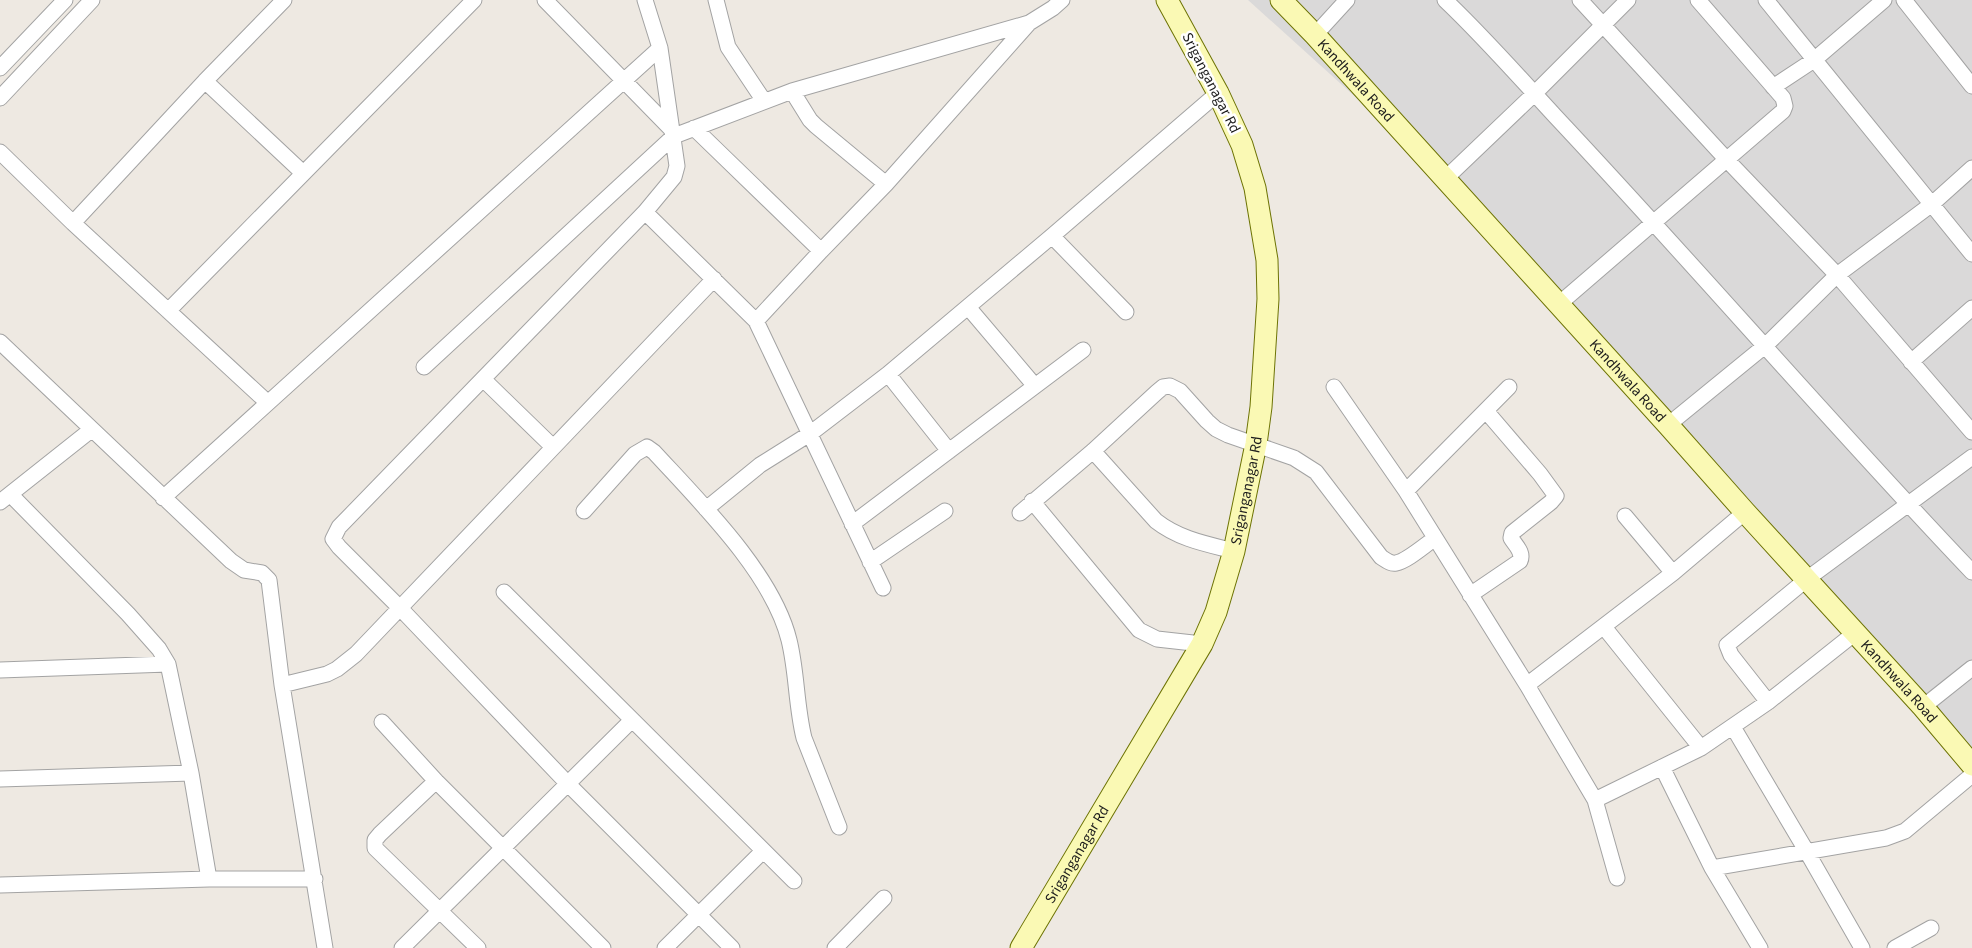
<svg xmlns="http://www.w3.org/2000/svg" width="1972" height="948" font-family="'Source Sans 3',sans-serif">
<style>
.residential{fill:#dad9d9}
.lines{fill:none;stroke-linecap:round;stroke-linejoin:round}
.street-casing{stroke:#a3a3a3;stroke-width:17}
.secondary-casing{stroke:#6d7304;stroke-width:23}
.street{stroke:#fff;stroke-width:15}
.secondary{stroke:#faf9b4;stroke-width:21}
.labels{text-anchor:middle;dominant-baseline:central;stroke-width:5;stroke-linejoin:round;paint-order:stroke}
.street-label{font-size:15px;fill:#1c1c1c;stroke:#fff}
</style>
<rect width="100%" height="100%" fill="#eee9e2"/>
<path class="residential" d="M1248 0H1972V781L1914 714 1372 112Z"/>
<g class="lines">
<g class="street-casing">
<path id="street" d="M545 0 673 131
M645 0 660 48 677 166 674 177 645 212 756 321
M716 0 728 47 764 101
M1445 0C1484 37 1519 77 1555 116 1696 266 1830 423 1972 572
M1580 0 1727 160 1837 275 1972 432
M1766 0 1972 254
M1904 0 1972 86
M1315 35 1347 0
M0 68 65 0
M205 81 303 173
M1773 87 1814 60 1884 0
M792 91 810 120 816 126 886 184
M0 98 92 0
M694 128 821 251
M0 152 73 223 268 403
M1445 179 1534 94 1628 0
M645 212 339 527 333 539 339 547 400 608 568 784 732 948
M73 223 205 81 284 0
M1052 236 1126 312
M1559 304 1783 111 1785 106 1783 98 1698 0
M968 307 1035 386
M168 311 474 0
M0 342 231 561 244 570 262 573 269 580 282 685 325 948
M1911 362 1972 308
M424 367 674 136 792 91 1029 23
M888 374 949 451
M483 379 553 447
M1334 387 1406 491 1527 685 1595 800 1617 878
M1668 425 1766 345 1837 275 1932 204 1972 168
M1093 451 1156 521C1179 539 1206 544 1234 551
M1406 491 1509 387
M10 494 128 614 159 649 168 664 191 773 209 879
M163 498 660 48
M1032 501 1139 630 1157 639 1202 644
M0 502 91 430
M706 509 760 465 811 433 888 374 1052 236 1218 93
M584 511 635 454 647 447 654 452C700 502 773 574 789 640 797 672 796 706 804 738L839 827
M1020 513 1093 451 1157 392 1163 387 1170 386 1180 391 1207 421 1216 429 1228 435 1294 458 1316 472 1381 557C1386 560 1390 564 1396 563 1407 561 1425 545 1434 539
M1625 516 1673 573
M852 524 1083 350
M870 562 945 511
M883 588 756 321 821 251 886 184 1029 23 1053 8 1062 0
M504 592 794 881
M1470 595 1520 561C1524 552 1515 545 1511 538L1512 533 1551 502 1556 496 1540 474 1486 411
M1604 627 1701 748
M0 670 168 664
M282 685 327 674 337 669 356 654 714 279
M1527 685 1673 573 1745 512
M1768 702 1731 655 1727 645 1807 579 1972 457
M1923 707 1972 668
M382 722 436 781 603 948
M1733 727 1807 852 1862 948
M1662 767 1712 868 1886 838 1905 831 1972 775
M0 779 191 773
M436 781 380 834 375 840V848L478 948
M1595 800 1701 748 1768 702 1855 633
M1712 868 1760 948
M0 885 209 879H315
M402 948 631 721
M665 948 763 851
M835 948 884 898
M1895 948 1931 928"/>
</g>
<g class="secondary-casing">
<g id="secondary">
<path id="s1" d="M1281 0 1315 35 1668 425 1745 512 1923 707 1972 765"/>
<path id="s2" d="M1021 948 1202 644 1216 612 1234 551 1256 444 1261 407 1268 299 1267 260 1255 188 1242 145 1218 93 1167 0"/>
</g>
</g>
<use href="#street" class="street"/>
<use href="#secondary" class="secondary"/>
</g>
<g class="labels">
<g class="street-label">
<text stroke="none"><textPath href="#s1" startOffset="110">Kandhwala Road</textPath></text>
<text transform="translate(1211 83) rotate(63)">Sriganganagar Rd</text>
<text stroke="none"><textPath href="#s1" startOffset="515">Kandhwala Road</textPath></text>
<text stroke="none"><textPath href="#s2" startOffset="514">Sriganganagar Rd</textPath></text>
<text stroke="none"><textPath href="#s1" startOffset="920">Kandhwala Road</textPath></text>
<text stroke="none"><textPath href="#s2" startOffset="109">Sriganganagar Rd</textPath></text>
</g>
</g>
</svg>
